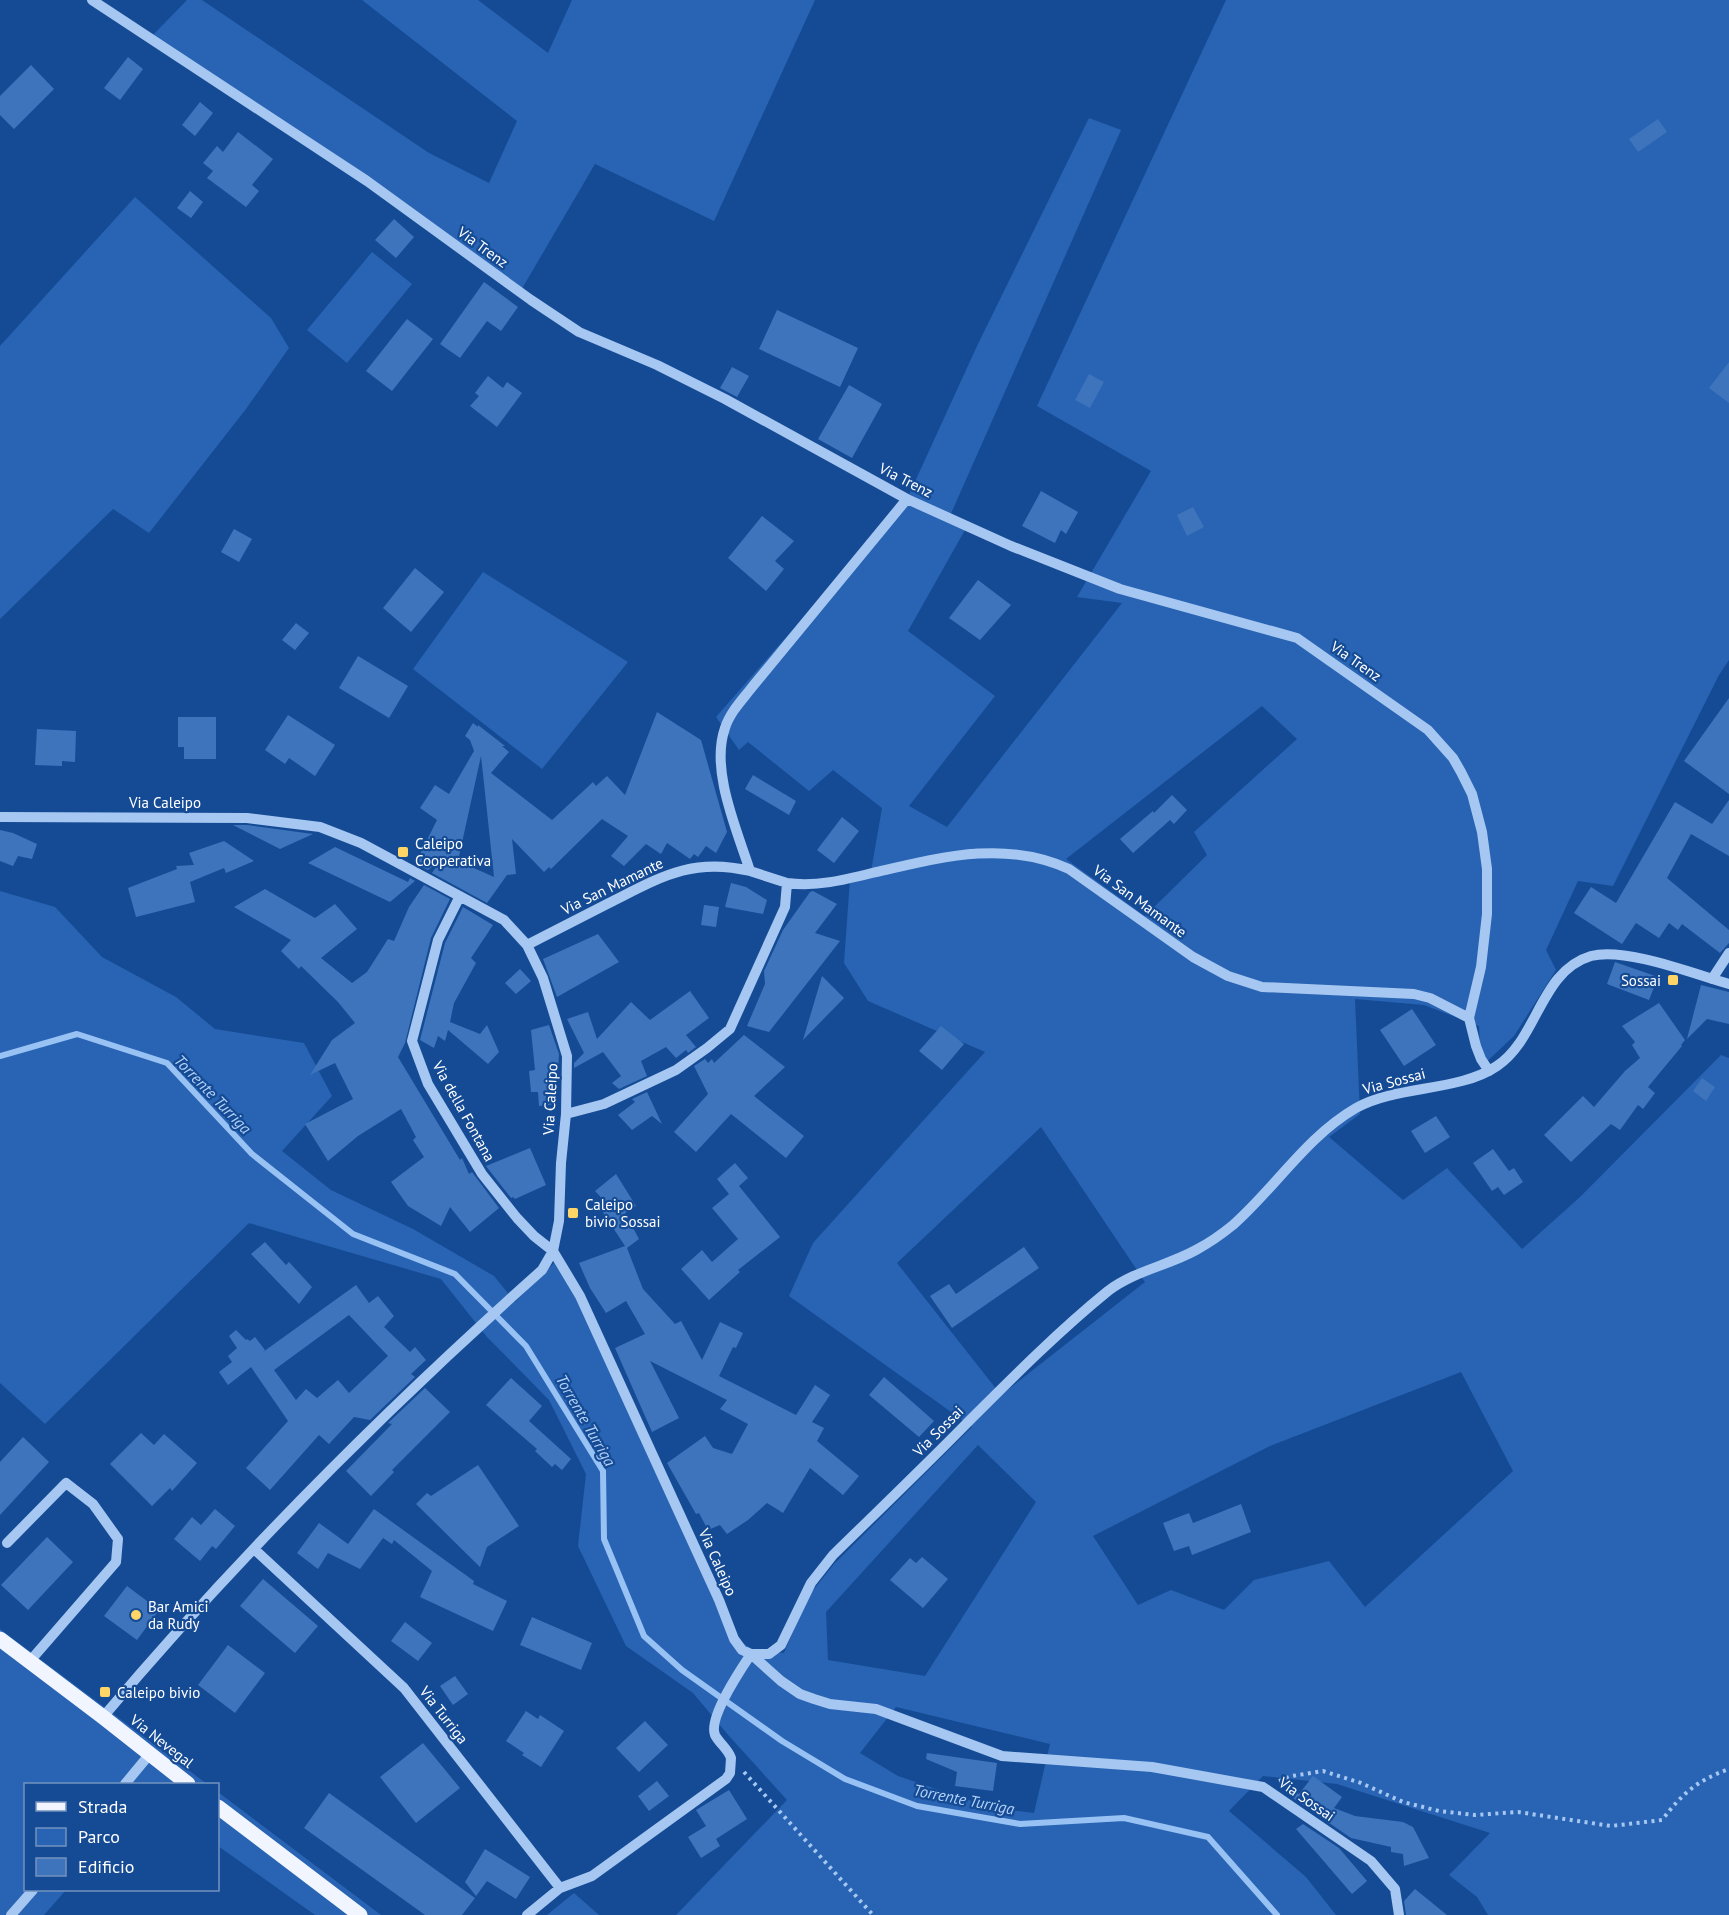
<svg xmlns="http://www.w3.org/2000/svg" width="1729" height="1915" font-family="'PT Sans',sans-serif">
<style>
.green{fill:#2864b3;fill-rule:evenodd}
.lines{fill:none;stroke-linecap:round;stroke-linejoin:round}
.stream{stroke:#98c1f4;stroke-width:6}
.building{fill:#3e74bc;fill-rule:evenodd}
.path{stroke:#a6c7f1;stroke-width:4;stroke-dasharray:3 4.5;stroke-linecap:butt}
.minor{stroke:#a6c7f1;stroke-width:10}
.major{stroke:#f0f5ff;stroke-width:15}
.poi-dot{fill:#ffd566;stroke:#154b95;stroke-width:2}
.labels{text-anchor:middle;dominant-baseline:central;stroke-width:4.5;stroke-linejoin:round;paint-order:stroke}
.street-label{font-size:15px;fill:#fff;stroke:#154b95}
.poi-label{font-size:15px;fill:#fff;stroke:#154b95;text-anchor:start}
.water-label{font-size:16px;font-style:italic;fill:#b2d1f8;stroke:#154b95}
</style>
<rect width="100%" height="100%" fill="#154b95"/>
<path class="green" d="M187 0H202L429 153 489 183 517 121 362 0H478L548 53 572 0H815L714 221 595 164 520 292 150 38Z
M1226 0H1729V660L1719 675 1613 886 1578 881 1546 950 1556 970 1514 1036 1481 1067 1479 1026 1424 1005 1355 999 1360 1114 1329 1137 1403 1200 1447 1168 1522 1249 1580 1197 1721 1055 1729 1058V1915H1488L1477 1897 1449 1875 1490 1833 1337 1784 1263 1776 1229 1811 1306 1877 1336 1915H676L787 1800 729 1736 693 1693 626 1646 578 1546 586 1474 549 1400 487 1337 441 1279 249 1223 45 1424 0 1383V891L55 907 102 957 176 997 215 1029 304 1043 332 1096 282 1151 331 1190 413 1229 494 1276 515 1302 554 1263 578 1301 730 1635 754 1650 784 1653 807 1598 834 1564 972 1427 789 1296 813 1243 985 1052 868 1001 844 963 850 879 870 877 882 808 833 770 809 791 748 742 739 750 716 717 907 499 977 346 1089 118 1121 130 949 518 965 530 908 631 995 696 909 806 947 827 1122 603 1077 597 1151 471 1037 406ZM1262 706 1297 739 1194 832 1207 855 1145 916 1066 859ZM1041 1127 1145 1282 1001 1395 897 1263ZM1461 1372 1513 1471 1365 1607 1329 1561 1254 1580 1224 1610 1171 1590 1138 1605 1093 1536 1270 1446ZM978 1445 1036 1502 925 1676 828 1660 826 1612ZM896 1707 1050 1744 1034 1813 992 1808 898 1776 860 1753Z
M135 197 271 318 289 348 246 409 149 533 113 509 0 619V346Z
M372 252 412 284 347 363 307 330Z
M483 572 628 662 542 769 413 669Z
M0 1629 207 1784H26V1890H66L44 1915H0Z
M218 1792 381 1915H315L218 1846Z
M574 1893 599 1915H547Z"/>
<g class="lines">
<path class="stream" d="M0 1056 77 1034 167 1063 252 1154 353 1234 455 1274 526 1346 603 1471 604 1539 644 1636 682 1670 782 1741 845 1779 917 1806 1020 1824 1124 1818 1208 1837 1277 1915"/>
</g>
<path class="building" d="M128 57 143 69 120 100 104 88Z
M31 65 54 89 14 129 0 115V96Z
M200 102 213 113 195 136 182 125Z
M1658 119 1667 132 1638 152 1629 139Z
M238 132 273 159 252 185 259 191 246 207 207 178 213 171 203 163 217 146 223 152Z
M190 191 203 202 191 218 177 208Z
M394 219 414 237 396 258 375 240Z
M484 282 518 307 501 331 487 321 460 358 440 344Z
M777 310 858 348 840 387 759 349Z
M407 319 433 339 392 391 366 371Z
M1729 362V403L1709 388Z
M732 367 749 376 737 397 720 388Z
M1089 374 1104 382 1090 408 1075 400Z
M488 376 503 388 507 382 522 393 497 427 470 406 479 396 475 393Z
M849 385 882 404 852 458 818 439Z
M1041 491 1078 512 1066 534 1061 530 1055 543 1022 526Z
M1193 507 1204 527 1187 536 1177 515Z
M762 516 794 541 775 561 784 569 766 591 728 558Z
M234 529 252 539 239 562 221 552Z
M415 568 444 592 411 632 383 608Z
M978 580 1011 605 980 640 949 618Z
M296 623 309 633 295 650 282 640Z
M358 656 408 686 389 718 339 688Z
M1729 698V794L1684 761Z
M657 712 701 740 727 832 716 853 706 846 698 857 694 854 690 859 667 843 661 854 646 844 624 866 611 856 628 836 602 819 551 869 549 867 544 872 512 839 516 874 507 875 487 903 432 873 441 860 428 870 415 864 437 820 420 808 435 785 449 794 474 751 470 740 465 736 473 723 478 727V725L505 746H502L509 752 491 773 552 820 593 782 596 786 607 776 625 795ZM481 756 483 774 494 877 458 861Z
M288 715 335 745 315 776 289 758 285 764 265 750Z
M178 717H216V759H184V747H178Z
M37 729 76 731 75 762 62 761V766L35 765Z
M753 775 796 801 789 815 745 789Z
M1172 795 1187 810 1174 824 1170 820 1133 853 1120 839 1153 811 1154 813Z
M1729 800V856L1691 834 1667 878 1729 930V943L1720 953 1682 924 1678 930 1669 923 1659 938 1636 923 1622 944 1574 913 1591 887 1616 903 1675 802 1712 824Z
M842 817 859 831 834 863 817 850Z
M233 825H247L313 834 280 849Z
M0 830 13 833 37 844 32 859 18 856 13 866 0 861Z
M224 841 254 861 226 873 224 868 190 882 195 902 136 917 128 888 177 869 176 866 194 865 189 853Z
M335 847 408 882 410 878 415 881 390 902 308 863Z
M731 883 746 887 767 900 763 914 725 907Z
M424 885 450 899 431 938 405 1043 398 1057 460 1160 462 1158 469 1174 472 1172 499 1208 470 1232 450 1207 441 1226 408 1206 391 1182 424 1157 413 1140 416 1137 401 1109 358 1136 328 1161 305 1124 353 1099 335 1063 310 1075 332 1040 355 1023 338 1002 301 966 299 969 281 951 291 940 234 907 265 889 315 918 335 904 357 929 321 958 352 983 367 972 388 939 394 941 409 907Z
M813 891 837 904 815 933 840 941 769 1032 747 1026 765 984 764 971 783 930 810 892Z
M704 905 719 907 716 927 701 925Z
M463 907 493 925 471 958 476 963 454 1003 450 1022 480 1034 487 1025 499 1052 488 1064 448 1030 445 1041 438 1036 434 1048 420 1040 445 943Z
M598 934 619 962 557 997 543 959Z
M1615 962 1658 977 1649 1000 1607 984Z
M520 969 531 981 516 994 505 983Z
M822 976 844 998 803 1040Z
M1701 985 1729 992V1024L1707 1019 1687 1039Z
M690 991 709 1018 686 1035 696 1047 688 1053 686 1050 676 1058 666 1047 641 1061 647 1076 619 1089 612 1083 621 1076 603 1052 574 1068V1063L584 1053 567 1019 588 1012 597 1039 631 1002 650 1020Z
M1659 1003 1685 1040 1681 1045 1682 1046 1648 1087 1655 1093 1643 1109 1638 1105 1620 1130 1611 1124 1571 1162 1544 1135 1583 1096 1594 1107 1625 1071 1640 1058 1632 1045 1635 1042 1622 1026Z
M1412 1009 1436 1045 1404 1066 1380 1030Z
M549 1025 559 1054 556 1104 539 1106 538 1092H531L529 1071 535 1070 531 1030Z
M941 1026 964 1044 942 1070 919 1051Z
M744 1035 785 1067 754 1096 804 1136 786 1158 731 1114 696 1152 674 1132 708 1094 694 1066 705 1059 708 1063 712 1059 714 1063Z
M1702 1078 1715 1087 1706 1101 1693 1091Z
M647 1092 662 1124 652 1116 632 1130 618 1115 635 1102 632 1099Z
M1436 1116 1450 1137 1425 1153 1411 1131Z
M530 1148 546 1185 515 1199 513 1197 511 1198 486 1166Z
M1493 1149 1509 1171 1514 1168 1523 1182 1504 1195 1498 1187 1492 1191 1473 1163Z
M735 1163 748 1178 739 1186 780 1237 738 1270 740 1272 709 1300 681 1269 702 1250 712 1262 738 1239 712 1208 729 1194 717 1179Z
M616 1174 636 1206 625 1213 639 1239 627 1248 643 1289 675 1324 681 1321 702 1360 720 1322 743 1333 736 1348 733 1347 719 1376 796 1415 815 1385 830 1395 812 1422 824 1428 817 1441 859 1476 843 1495 810 1468 783 1513 767 1503 748 1520 727 1534 720 1525 708 1530 699 1513 696 1514 667 1463 705 1436 713 1448 732 1454 748 1424 720 1409 727 1400 650 1361 679 1418 652 1432 615 1348 645 1334 626 1301 606 1313 590 1288 579 1263 625 1246 602 1211 609 1206 595 1191Z
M265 1242 286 1265 289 1262 312 1287 299 1304 251 1254Z
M1024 1247 1039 1268 952 1328 930 1296 949 1284 956 1294Z
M356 1285 369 1303 378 1296 394 1316 384 1327 410 1352 415 1347 426 1360 411 1374 415 1377 370 1420 354 1417 329 1444 319 1435 270 1490 246 1468 288 1421 251 1367 228 1385 219 1372 232 1362 228 1356 237 1348 229 1336 236 1330 246 1340 247 1339 250 1341 255 1337 265 1350 263 1352ZM349 1315 388 1356 349 1393 338 1380 317 1398 306 1389 296 1400 274 1370Z
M884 1377 934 1421 919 1437 869 1395Z
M511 1378 542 1406 529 1421 571 1459 562 1470 555 1464 552 1467 535 1451 537 1449 486 1405Z
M425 1388 450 1412 392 1470 394 1472 371 1496 346 1471 392 1424 388 1423Z
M141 1433 154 1445 164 1434 197 1463 172 1491 170 1488 152 1506 110 1464Z
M23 1437 49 1462 0 1515V1462Z
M478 1465 519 1526 487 1547 480 1567 416 1504 427 1493 431 1496Z
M1241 1504 1251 1532 1192 1555 1189 1546 1174 1551 1163 1523 1189 1513 1193 1523Z
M215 1509 235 1526 216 1549 212 1546 200 1561 174 1539 192 1517 201 1525Z
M374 1509 474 1581 473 1584 507 1601 493 1631 420 1597 432 1571 394 1540 392 1544 383 1538 360 1569 328 1553 318 1569 297 1553 319 1523 348 1544Z
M47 1537 73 1562 28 1610 1 1585Z
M922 1557 948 1579 923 1608 890 1580 910 1558 916 1563Z
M263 1579 318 1626 295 1653 240 1606Z
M127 1586 159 1610 137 1640 104 1616Z
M532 1617 592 1643 581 1670 520 1645Z
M405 1622 432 1643 418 1661 391 1641Z
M228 1645 265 1673 235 1713 198 1685Z
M455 1676 468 1694 453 1705 440 1686Z
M526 1711 538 1719 540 1715 564 1731 541 1767 522 1755 524 1753 506 1741Z
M645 1721 668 1745 639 1772 616 1748Z
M423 1743 460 1788 416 1823 380 1777Z
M927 1753 997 1763 993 1791 955 1786 957 1772 926 1759Z
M1313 1776 1342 1797 1334 1808 1355 1816 1403 1822 1413 1827 1429 1858 1404 1866 1403 1854 1391 1852V1847L1351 1838 1290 1796 1293 1791 1299 1794Z
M657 1781 669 1796 649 1811 638 1796Z
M729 1790 747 1819 716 1839 720 1846 701 1858 688 1837 706 1826 696 1810Z
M329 1793 475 1898 462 1915H425L304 1828Z
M1303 1824 1339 1848 1367 1881 1352 1894 1296 1829Z
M485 1849 530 1877 516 1899 487 1881 476 1896 465 1882Z
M1415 1889 1447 1915H1406L1404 1901Z"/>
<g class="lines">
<path class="path" d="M744 1772 873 1915
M1279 1781 1292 1776 1323 1771 1361 1783 1403 1802 1439 1811 1475 1815 1518 1812 1611 1826 1662 1820C1683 1793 1696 1781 1729 1769"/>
<path class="minor" d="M92 0 367 181 531 300 579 332 657 365 725 399 907 499 1011 546 1120 589 1297 638 1428 730 1453 758 1461 772 1472 794 1482 832 1487 869V914L1481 967 1469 1018 1476 1046 1481 1059 1489 1071
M0 817 247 818 320 827 361 843 504 920 527 945 543 978 567 1056 566 1114 561 1163 559 1221 553 1251 542 1270C386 1409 238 1557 103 1717
M787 883C816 887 844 880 872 873 938 858 1004 839 1069 869L1193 957 1228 976 1262 987 1414 994 1430 998 1469 1018
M460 896 438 940 412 1041 428 1084 482 1174 517 1218 534 1236 553 1251 580 1296 719 1600 734 1639 742 1650 751 1654 781 1681 800 1694 814 1699 830 1704 876 1709 1002 1756 1152 1767 1263 1787 1371 1861 1395 1889 1399 1915
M527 945C554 931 582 917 609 903 659 878 691 857 750 871
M1712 979 1729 953
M566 1114 604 1104 676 1070 707 1048 730 1029 785 907 787 883 750 871C737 830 710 770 725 728 730 712 743 699 753 686L907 499
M7 1543 66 1483 93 1504 118 1539 116 1562 30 1661
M254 1549 404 1688 560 1888
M751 1654H769L781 1645 811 1583 833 1555C879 1510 926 1465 971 1419 1015 1375 1060 1330 1108 1291 1134 1271 1167 1266 1196 1250 1209 1243 1222 1234 1233 1225 1276 1187 1306 1137 1356 1108 1397 1085 1459 1092 1497 1066 1538 1039 1540 971 1591 956 1625 947 1694 974 1729 984
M125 1784 149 1755
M11 1915 33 1890
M527 1915 560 1888 592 1876 726 1779 730 1773 731 1758C728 1749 719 1743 715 1735 708 1718 741 1669 751 1654"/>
<path class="major" d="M0 1639 103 1717 188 1784
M218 1807 360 1915"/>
</g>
<g class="poi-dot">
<rect x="397" y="846" width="12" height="12" rx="3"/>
<rect x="1667" y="974" width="12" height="12" rx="3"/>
<rect x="567" y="1207" width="12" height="12" rx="3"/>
<circle cx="136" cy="1615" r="6"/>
<rect x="99" y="1686" width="12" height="12" rx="3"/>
</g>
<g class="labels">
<g class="street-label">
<text transform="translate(483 247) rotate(36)">Via Trenz</text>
<text transform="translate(906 480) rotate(27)">Via Trenz</text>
<text transform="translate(1356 661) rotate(35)">Via Trenz</text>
<text x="165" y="802">Via Caleipo</text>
<text transform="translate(612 886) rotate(-26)">Via San Mamante</text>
<text transform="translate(1140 901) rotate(36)">Via San Mamante</text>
<text transform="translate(1394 1081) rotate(-15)">Via Sossai</text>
<text transform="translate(550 1099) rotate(-87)">Via Caleipo</text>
<text transform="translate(464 1111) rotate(61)">Via della Fontana</text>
<text transform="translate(938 1431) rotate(-45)">Via Sossai</text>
<text transform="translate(718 1562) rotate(66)">Via Caleipo</text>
<text transform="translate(444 1715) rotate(52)">Via Turriga</text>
<text transform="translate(162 1741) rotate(38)">Via Nevegal</text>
<text transform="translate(1307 1799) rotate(35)">Via Sossai</text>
</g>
<g class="poi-label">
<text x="415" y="843">Caleipo<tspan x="415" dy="17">Cooperativa</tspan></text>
<text x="1661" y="980" text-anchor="end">Sossai</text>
<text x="585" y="1204">Caleipo<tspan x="585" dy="17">bivio Sossai</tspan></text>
<text x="148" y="1606">Bar Amici<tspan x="148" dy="17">da Rudy</tspan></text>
<text x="117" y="1692">Caleipo bivio</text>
</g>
<g class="water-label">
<text transform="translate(213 1094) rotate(46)">Torrente Turriga</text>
<text transform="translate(586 1420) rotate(60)">Torrente Turriga</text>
<text transform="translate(964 1799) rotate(11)">Torrente Turriga</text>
</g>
</g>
<rect x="24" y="1783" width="195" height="108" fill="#154b95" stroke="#7393bf" stroke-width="1.5"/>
<rect x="36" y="1802" width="30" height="9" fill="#f0f5ff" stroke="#7393bf" stroke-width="1.5"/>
<text x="78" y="1813" font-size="18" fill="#ffffff">Strada</text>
<rect x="36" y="1828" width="30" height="18" fill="#2864b3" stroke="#7393bf" stroke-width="1.5"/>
<text x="78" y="1843" font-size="18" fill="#ffffff">Parco</text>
<rect x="36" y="1858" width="30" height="18" fill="#3e74bc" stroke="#7393bf" stroke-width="1.5"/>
<text x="78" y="1873" font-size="18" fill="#ffffff">Edificio</text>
</svg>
